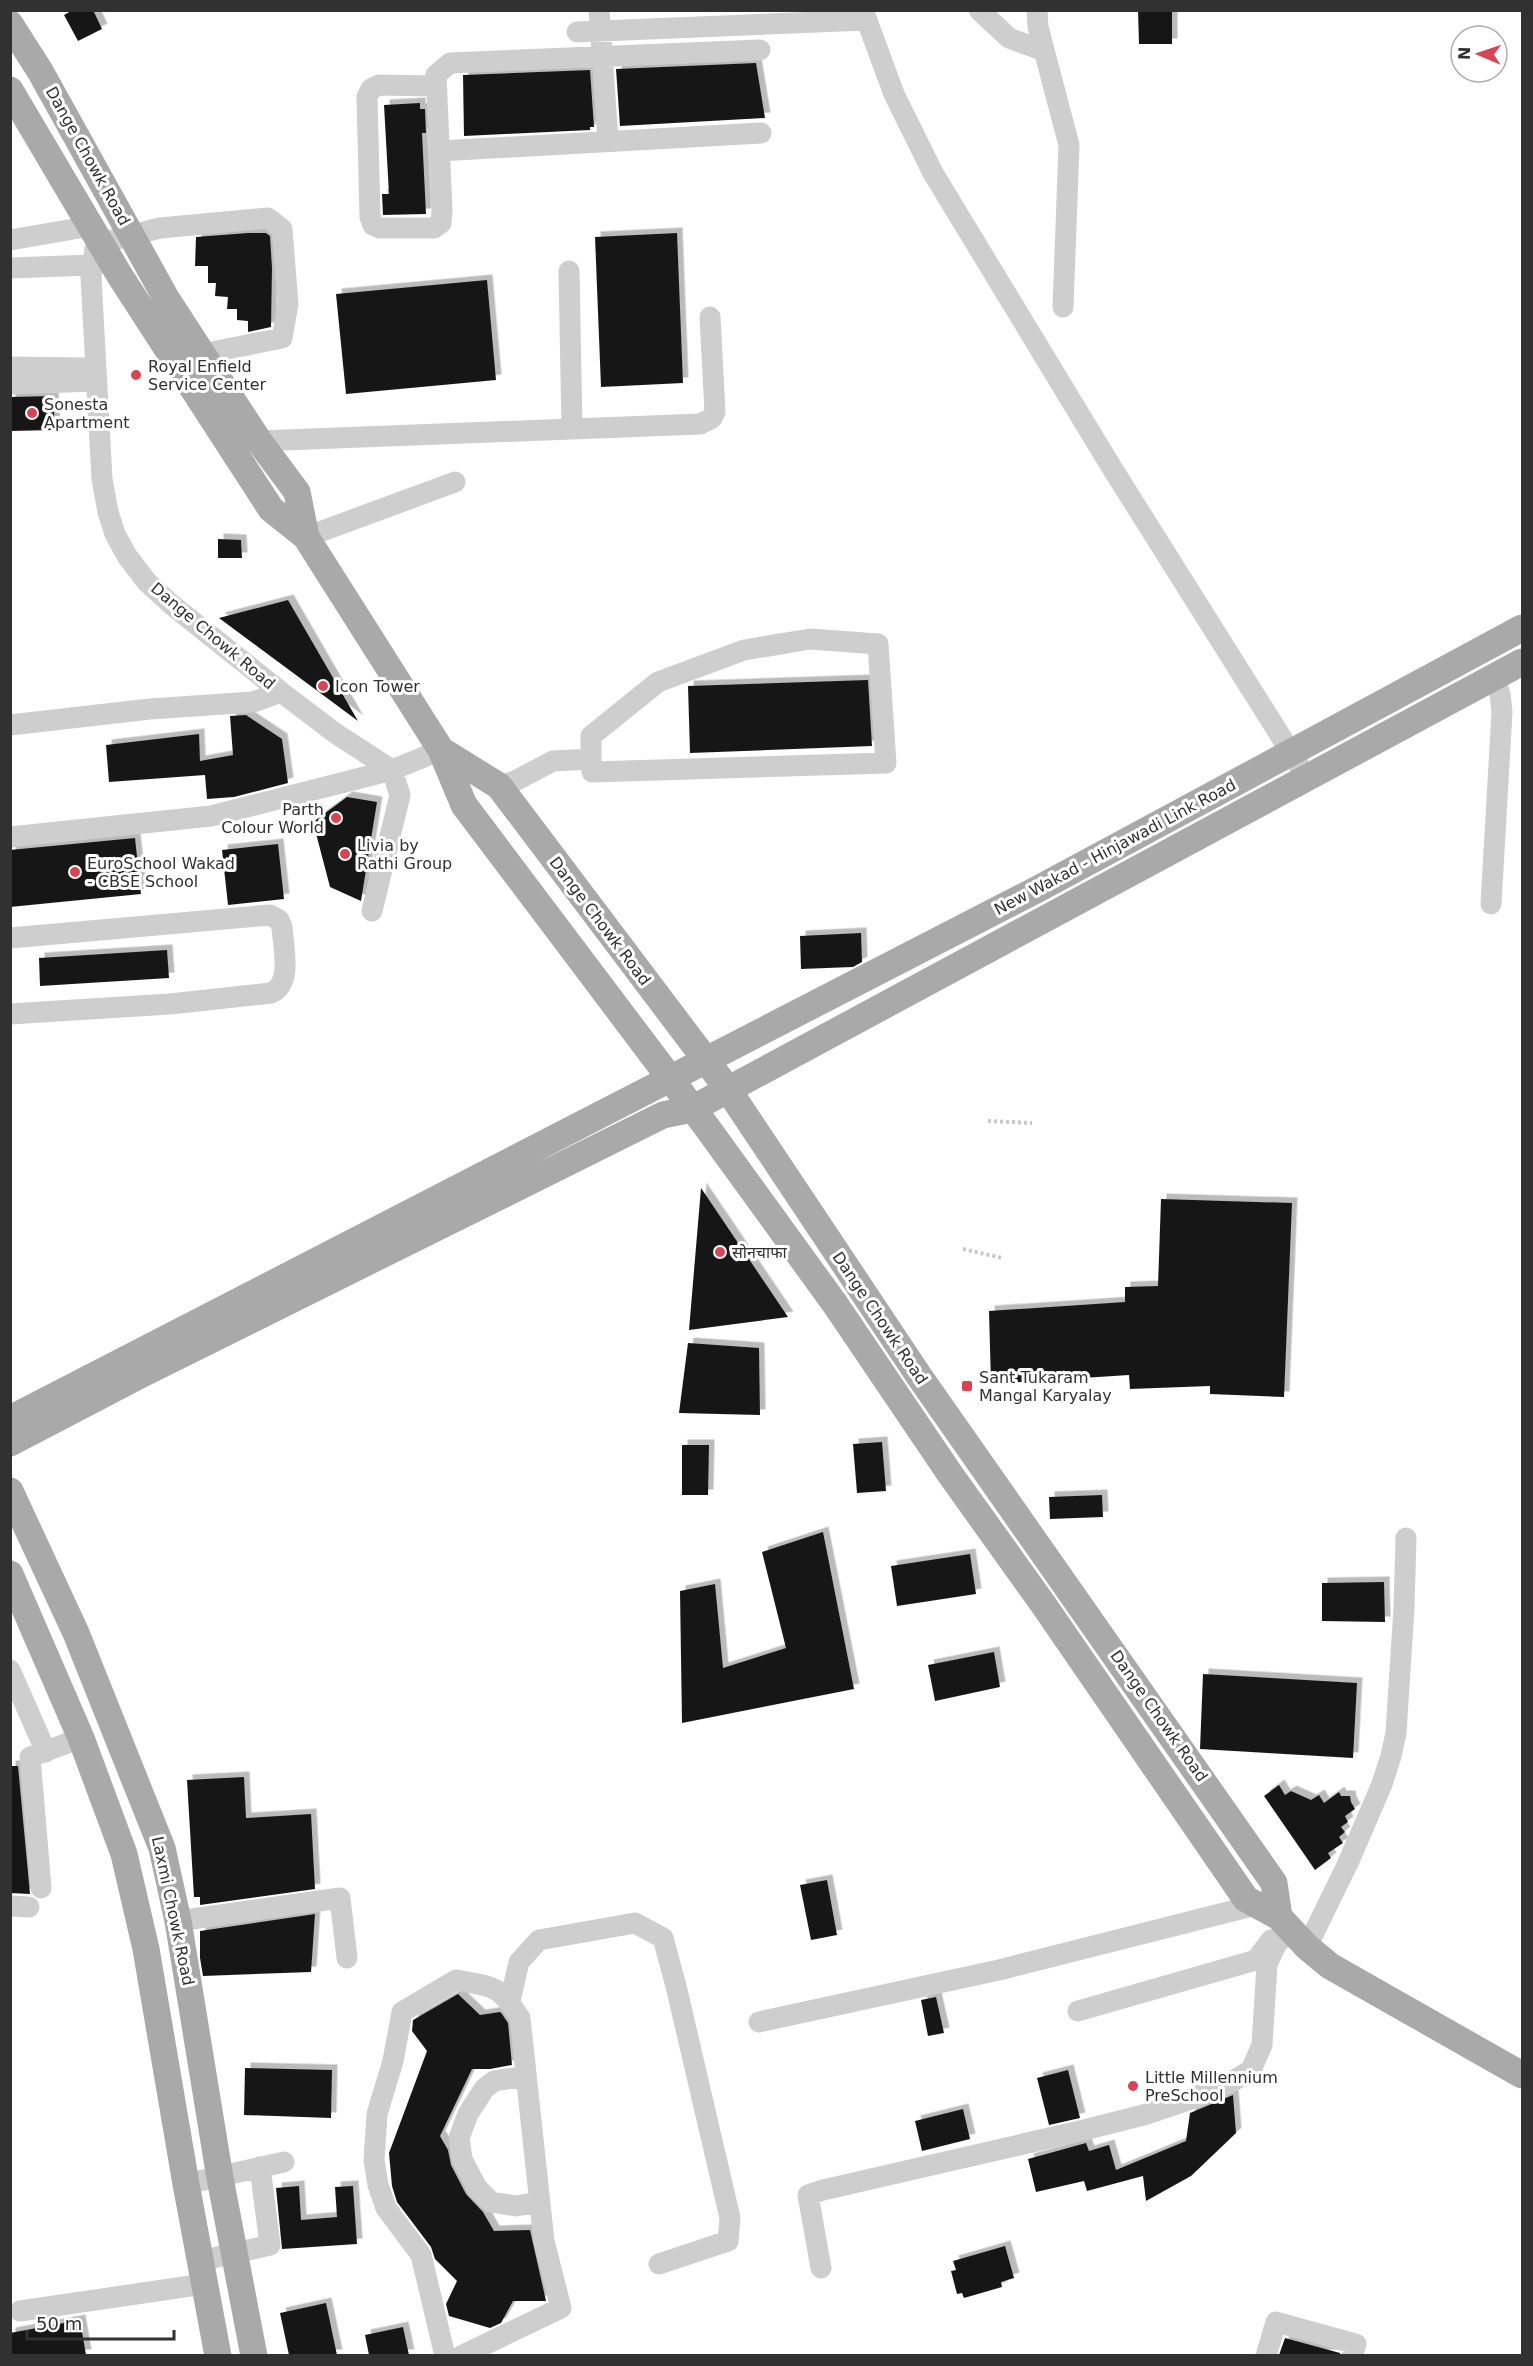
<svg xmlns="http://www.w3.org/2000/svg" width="1533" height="2366" font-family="'DejaVu Sans','Noto Sans Devanagari',sans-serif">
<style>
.building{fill:#181818;filter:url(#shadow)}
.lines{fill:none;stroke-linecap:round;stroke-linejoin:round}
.path{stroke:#c8c8c8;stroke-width:4;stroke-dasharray:3 3;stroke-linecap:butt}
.minor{stroke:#cecece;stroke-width:21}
.major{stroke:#a9a9a9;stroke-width:27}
.poi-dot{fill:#d74454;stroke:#fff;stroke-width:2}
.labels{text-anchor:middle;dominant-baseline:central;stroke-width:6;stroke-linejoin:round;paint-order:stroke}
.street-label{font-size:16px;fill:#313131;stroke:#fff}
.poi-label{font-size:16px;fill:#313131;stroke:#fff;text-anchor:start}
</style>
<defs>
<filter id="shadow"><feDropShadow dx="5.5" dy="-5.5" stdDeviation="0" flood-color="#0004"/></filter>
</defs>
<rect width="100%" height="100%" fill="#fff"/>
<path class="building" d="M73 10H93L102 29 78 41 64 15Z
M1138 10H1172V44H1139Z
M756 63 765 118 620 126 616 69Z
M590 70 594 127H590V130L464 136 463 75Z
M420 103V109H425L426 133H422L426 214 383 215 382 194H389L384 105Z
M248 233H266L270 236 272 268 271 327 248 332V321L237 320V309H227L228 297 215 296 216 283H208V266H195L196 237Z
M677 233 683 383 601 387 595 237Z
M487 280 496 380 346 394 336 294Z
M53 396 55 430 10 431V397Z
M218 539 241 540 242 558H218Z
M288 600 358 721 219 618Z
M868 680 872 746 690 753 688 686Z
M246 715 282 739 288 783 234 797 207 799 205 775 109 782 106 745 199 734 200 761 233 755 230 716Z
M347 797 377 802 361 901 330 887 313 822Z
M135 838 141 894 10 907V850Z
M278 844 284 899 228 905 222 850Z
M861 933 862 962 853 967 801 969 800 936Z
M167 950 169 978 40 986 39 958Z
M701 1188 788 1317 689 1330Z
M1161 1199 1292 1203 1284 1397 1210 1394V1386L1130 1389 1129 1375 991 1384 989 1311 1125 1302V1287L1158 1286Z
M688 1343 759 1348 760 1415 679 1413Z
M882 1442 886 1491 857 1493 853 1444Z
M682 1445H709L708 1495H682Z
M1102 1495 1103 1517 1050 1519 1049 1497Z
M823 1532 854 1689 682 1723 680 1591 715 1584 723 1668 786 1648 762 1552Z
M970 1554 976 1594 897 1606 891 1566Z
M1384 1582 1385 1622 1322 1621V1583Z
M994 1652 1000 1687 935 1701 928 1665Z
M1203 1674 1357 1683 1353 1758 1200 1749Z
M10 1766H18L30 1894 10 1893Z
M244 1777 246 1818 311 1814 315 1889 200 1905V1897H194L187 1780Z
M1279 1785 1285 1795 1291 1791 1311 1800 1319 1795 1324 1803 1339 1792 1341 1796H1350L1351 1802 1355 1809 1345 1816 1348 1822 1341 1827 1345 1832 1339 1837 1343 1843 1328 1853 1331 1858 1315 1870 1264 1796Z
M827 1880 837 1935 811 1940 800 1885Z
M315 1914 311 1972 203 1976 200 1958V1931Z
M458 1994 480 2015 500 2012 502 2014 508 2023 512 2065 490 2069H472L440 2136 448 2150 451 2165 466 2194 483 2212 494 2231 530 2230 546 2301H513L501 2323 490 2328 449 2316 446 2304 457 2281 435 2259 431 2247 397 2202 392 2186 389 2153 427 2051 412 2031 413 2020Z
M936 1997 944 2033 928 2036 921 2000Z
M245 2068 332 2070 331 2118 244 2115Z
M1068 2070 1080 2118 1049 2125 1037 2078Z
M1233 2095 1236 2133 1191 2176 1146 2201 1143 2176 1087 2191 1084 2181 1036 2192 1028 2159 1086 2143 1089 2151 1109 2145 1116 2170 1186 2141 1190 2113Z
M963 2109 970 2139 922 2151 915 2121Z
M299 2186 301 2220 337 2217 335 2187 353 2186 357 2244 282 2249 276 2188Z
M1005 2246 1014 2278 1001 2282 1002 2287 964 2298 962 2293 957 2294 951 2271 956 2270 953 2261Z
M326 2303 337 2355H289L280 2313Z
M80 2320 86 2355H10V2333Z
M403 2327 409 2355H369L365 2335Z
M1285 2338 1340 2353V2355H1279Z"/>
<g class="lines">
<path class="path" d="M988 1121 1032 1123
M963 1249 1002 1258"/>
<path class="minor" d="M599 10 608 141
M863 10 894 94 933 173 1112 468 1307 778
M979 10 1009 38 1044 51
M1037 10 1038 27 1069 145 1063 307
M577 32 866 20
M435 86 379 85 371 89 367 97 370 217 373 225 380 228H434L441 223 442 210 436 75 450 63 760 50
M439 151 761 133
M10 240 91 226
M10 268 92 265
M569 271 572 429
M202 354 282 338 288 304 282 229 268 218 160 228 101 243 95 249 91 277 102 479 108 512 115 534 127 556 147 582 172 605 281 692 335 733 392 770 400 795 372 911
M10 367 84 368
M10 384 97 381
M259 441 700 424 712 418 715 412 710 317
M306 537 455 482
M10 725 150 709 253 702 281 692
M499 786 515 781 553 761 591 759V736L658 682 744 650 810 639 878 644 886 763 592 772 591 759
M10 837 211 816 392 770 441 750
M1491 904 1502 712 1500 694 1494 677
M10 938 270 915 279 920 282 927C283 946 293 984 271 993L170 1004 10 1014
M10 1670 46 1752
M41 1888 30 1757 81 1738
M10 1906 29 1907
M178 1921 340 1898 347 1958
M1307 1947 1348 1863 1382 1784 1391 1756 1396 1733 1404 1608 1406 1538
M510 2001 519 1962 539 1940 635 1923 663 1938 676 1986 730 2218 728 2241 659 2264
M1078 2011 1256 1960 1271 1940
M759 2022 999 1970 1256 1905
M526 2076 494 2081 484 2089 468 2114 459 2138 462 2159 477 2188 491 2202 516 2206 539 2202
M186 2184 284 2162
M200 2261 270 2245 260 2167
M821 2268 808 2195 823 2190 1084 2130 1147 2114 1194 2098 1233 2081 1251 2070 1262 2045 1267 1964 1277 1943 1291 1931
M20 2311 204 2284
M445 2356 421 2255 386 2208 378 2185 374 2160 377 2114 393 2061 402 2012 456 1980C494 1987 498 1984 520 2018L544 2241 561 2308 461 2356
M1266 2356 1276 2322 1356 2344 1352 2356"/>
<path class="major" d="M10 24 40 71 166 298 259 441 297 492 306 537
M10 90 120 276 271 509 306 537 441 750 464 805 706 1126 835 1304 950 1474 1043 1604 1246 1899 1279 1917 1307 1947 1330 1966 1522 2075
M441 750 499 786 727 1088 919 1376 1274 1883 1279 1917
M10 1419 1038 889 1522 628
M10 1443 142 1374 663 1115 692 1109 1522 662
M10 1491 76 1633 162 1848 178 1921 220 2178 254 2356
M10 1574 81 1738 124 1854 146 1949 186 2184 218 2356"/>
</g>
<g class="poi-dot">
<circle cx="136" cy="375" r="6"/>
<circle cx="32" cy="413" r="6"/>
<circle cx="323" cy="686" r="6"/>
<circle cx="336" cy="818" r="6"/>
<circle cx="345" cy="854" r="6"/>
<circle cx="75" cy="872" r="6"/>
<circle cx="720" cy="1252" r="6"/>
<rect x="961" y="1380" width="12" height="12" rx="3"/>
<circle cx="1133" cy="2086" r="6"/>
</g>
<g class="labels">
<g class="street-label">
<text transform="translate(88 156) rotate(61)">Dange Chowk Road</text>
<text transform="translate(213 636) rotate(40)">Dange Chowk Road</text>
<text transform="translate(1115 847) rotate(-28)">New Wakad - Hinjawadi Link Road</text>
<text transform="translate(600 921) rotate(53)">Dange Chowk Road</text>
<text transform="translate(880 1318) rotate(56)">Dange Chowk Road</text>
<text transform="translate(1159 1716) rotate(55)">Dange Chowk Road</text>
<text transform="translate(173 1911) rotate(78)">Laxmi Chowk Road</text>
</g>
<g class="poi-label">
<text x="148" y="366">Royal Enfield<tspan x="148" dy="18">Service Center</tspan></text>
<text x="44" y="404">Sonesta<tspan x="44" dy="18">Apartment</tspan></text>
<text x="335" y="686">Icon Tower</text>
<text x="324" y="809" text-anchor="end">Parth<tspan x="324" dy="18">Colour World</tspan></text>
<text x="357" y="845">Livia by<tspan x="357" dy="18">Rathi Group</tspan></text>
<text x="87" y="863">EuroSchool Wakad<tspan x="87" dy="18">- CBSE School</tspan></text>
<text x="732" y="1252">सोनचाफा</text>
<text x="979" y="1377">Sant Tukaram<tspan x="979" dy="18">Mangal Karyalay</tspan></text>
<text x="1145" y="2077">Little Millennium<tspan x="1145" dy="18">PreSchool</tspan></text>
</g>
</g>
<rect width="1533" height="2366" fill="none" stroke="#313131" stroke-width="24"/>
<g transform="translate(1479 54) rotate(272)"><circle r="28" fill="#ffffff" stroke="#adadad" stroke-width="1.5"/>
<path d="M0-4.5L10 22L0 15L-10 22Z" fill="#d74454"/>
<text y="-9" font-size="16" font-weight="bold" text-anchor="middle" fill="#313131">N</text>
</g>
<path d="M27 2330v9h147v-9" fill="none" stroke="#313131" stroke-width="3"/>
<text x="36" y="2330" font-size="18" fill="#313131" stroke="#ffffff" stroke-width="4.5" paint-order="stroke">50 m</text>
</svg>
